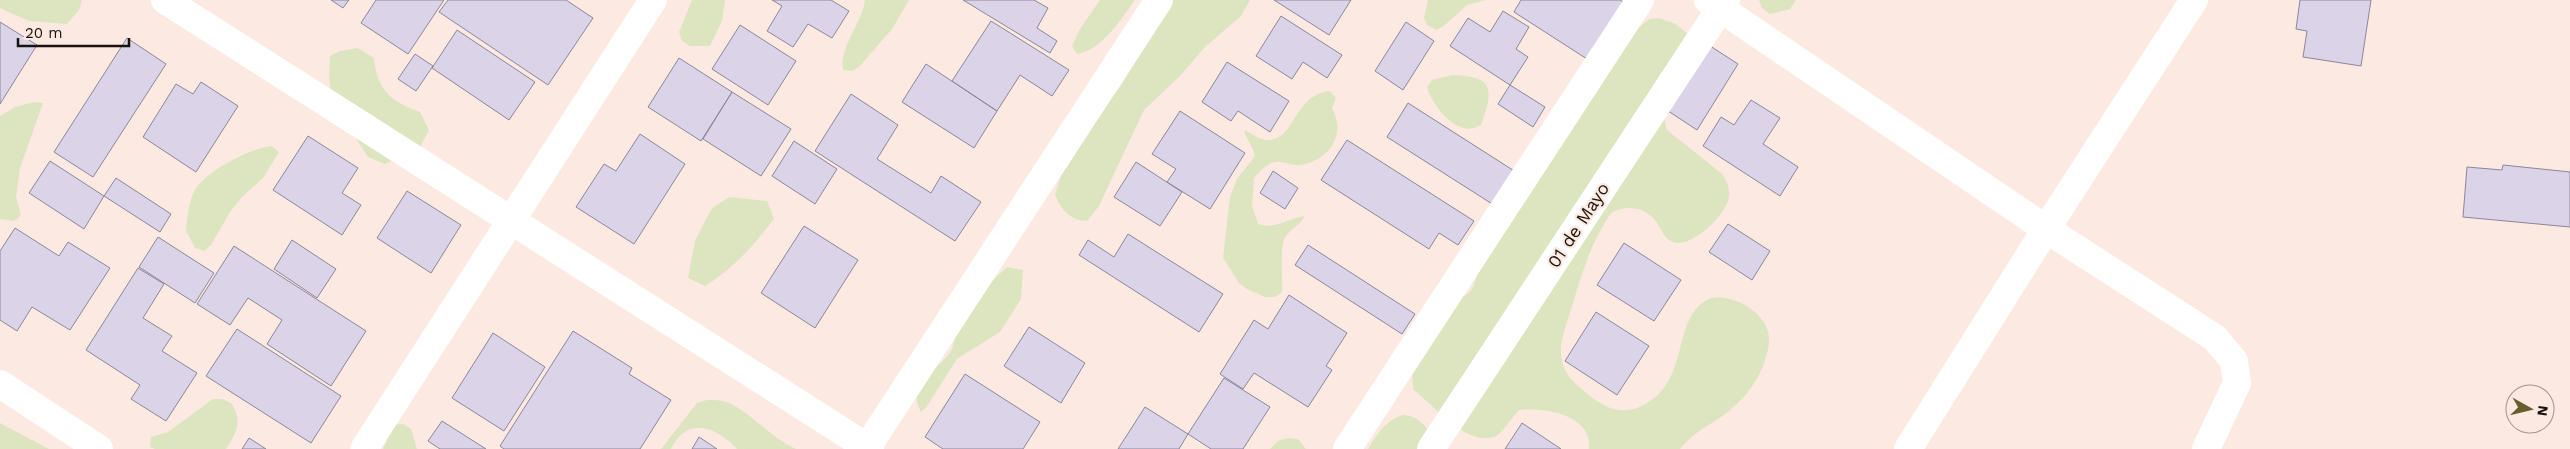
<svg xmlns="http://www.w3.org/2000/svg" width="2570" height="449" font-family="'Work Sans',sans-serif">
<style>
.green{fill:#dce5bf}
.building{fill:#dbd4e9;stroke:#8c8699}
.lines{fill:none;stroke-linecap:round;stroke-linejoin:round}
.minor{stroke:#fff;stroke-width:28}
.labels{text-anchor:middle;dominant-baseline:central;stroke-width:4.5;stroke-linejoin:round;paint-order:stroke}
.street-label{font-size:18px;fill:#1b1310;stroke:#fce9e1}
</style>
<rect width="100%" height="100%" fill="#fce9e1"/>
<path class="green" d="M0 0H82L79 10 67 24 29 21 0 8Z
M692 0H725L722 21 710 46H690L682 41 679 32Z
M865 0H909L892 29 859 67 852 71 843 70C839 47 862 24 865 0Z
M1100 0H1135C1121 19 1102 50 1077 54L1072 46 1080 29Z
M1172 0H1250L1241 16 1205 47 1180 76 1144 110 1099 206 1087 221C1071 221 1060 209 1055 194L1067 158 1122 84Z
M1428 0H1486L1467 5 1445 25 1437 30 1427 25 1424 18Z
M1759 0H1796L1790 9 1770 14 1762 8Z
M1659 18 1676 24 1690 36C1678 64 1656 99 1667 130L1721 173C1728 182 1731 190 1728 201 1723 218 1687 253 1669 240 1663 236 1660 227 1656 221 1645 207 1626 204 1611 213 1591 242 1582 273 1572 306 1568 320 1563 332 1561 346 1560 363 1565 375 1578 386 1598 403 1617 419 1644 405 1690 380 1672 322 1705 301 1716 294 1729 298 1741 303 1756 310 1771 325 1769 343 1764 378 1744 402 1715 421 1702 429 1689 437 1680 449H1589C1593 414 1544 407 1519 410 1511 418 1506 429 1496 436 1469 449 1432 404 1413 389L1412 370 1458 298C1473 295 1475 284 1478 269L1541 167 1561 147 1617 43 1650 19Z
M358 48 374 58C377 91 391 101 420 112L429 130 420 147 385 164 368 157 338 111 331 94 329 75 330 56 340 51Z
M1452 75C1494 76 1494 89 1481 125 1478 126 1473 129 1469 129 1450 128 1432 104 1427 87L1432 80Z
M1330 91 1336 98 1332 108C1347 136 1328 161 1300 165 1292 166 1284 161 1276 162 1267 163 1260 171 1254 178L1252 206 1258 224C1276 230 1288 218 1305 216 1300 225 1292 228 1286 236 1279 245 1283 278 1282 292L1275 297H1265L1247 289 1239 283 1223 258 1230 197 1237 179 1255 156C1253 145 1246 140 1244 130 1252 133 1260 141 1269 140 1296 139 1293 95 1330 91Z
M34 102 43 103 20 168 16 197 21 215 14 221 0 219V116L15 107Z
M272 146 279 152 263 178 242 197 230 212 211 245 204 251 195 248 186 231C187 219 189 200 195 190 206 171 251 148 272 146Z
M729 197 767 201 774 219C754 245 734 268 705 286L688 278 695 241 703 225 712 208Z
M1007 267 1023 270 1021 299 1000 332 957 359 927 406 921 412C903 377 941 372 952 349 956 340 955 328 960 319 971 299 991 282 1007 267Z
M213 399H222L231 403C243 421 237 432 226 449H155L150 447 151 437 168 432Z
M707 400C713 400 720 400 726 402 748 409 770 438 796 449H737C717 427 687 415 671 449H661L697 403Z
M1403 415C1423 416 1430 432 1437 449H1368C1377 434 1386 420 1403 415Z
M0 423 49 449H0Z
M403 424 411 429 417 449H383L394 425Z
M1288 438 1298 439 1306 449H1270L1278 441Z"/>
<path class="building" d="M331 0H349L343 8Z
M376 0H444L408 54 361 23Z
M448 0H566L593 18 548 85 439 12Z
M772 0H831L849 11 832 38 808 24 793 47 767 31 782 6Z
M963 0H1034L1048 8 1037 28 1057 41 1050 53Z
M1274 0H1351L1329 35Z
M1521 0H1620L1623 2 1587 59 1514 12Z
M2300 0H2371L2361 66 2303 57 2307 31 2296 29Z
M1503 11 1529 27 1516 49 1528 57 1510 85 1450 46 1468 18 1490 32Z
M1281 16 1342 55 1327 78 1303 62 1292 79 1256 56Z
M991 21 1069 70 1052 96 1020 75 997 111 952 81Z
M0 22 37 45 0 104Z
M1406 22 1434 41 1403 90 1375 71Z
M740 25 796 61 768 105 712 69Z
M457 30 535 82 509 120 432 68Z
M127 38 166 64 93 177 54 152Z
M1704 42 1738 64 1697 130 1662 107Z
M415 54 433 66 416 91 398 79Z
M679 58 732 92 701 141 648 107Z
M1227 62 1289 101 1270 132 1238 111 1231 121 1202 102Z
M926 64 997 111 974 148 902 102Z
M201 82 238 106 196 172 143 137 176 84 193 94Z
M1510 85 1545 107 1533 127 1498 104Z
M732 92 791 129 761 176 703 139Z
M851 94 898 125 877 159 931 193 941 176 981 202 955 241 815 151Z
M1751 100 1780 118 1763 144 1798 167 1780 196 1703 146 1721 117 1734 125Z
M1408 103 1519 174 1497 207 1387 137Z
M1180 111 1245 153 1210 209 1167 182 1176 169 1152 154Z
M640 134 685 164 634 244 576 207 604 164 616 171Z
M308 136 358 168 342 193 361 205 342 235 273 190Z
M1347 140 1474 221 1458 245 1439 233 1429 249 1321 180Z
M794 141 837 169 815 204 772 176Z
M50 161 104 196 84 229 29 193Z
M1136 162 1182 192 1160 226 1114 197Z
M2503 165 2570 172V227L2463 217 2467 167 2502 170Z
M1273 171 1298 188 1285 209 1260 193Z
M116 178 171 214 160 232 104 196Z
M407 191 461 225 431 273 377 238Z
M1728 224 1770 251 1752 280 1709 252Z
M804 226 858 260 815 328 761 293Z
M15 228 59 256 68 242 110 268 70 330 32 307 17 331 0 320V251Z
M1128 234 1223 294 1199 332 1079 255 1088 240 1114 257Z
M158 237 214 273 195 303 139 267Z
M292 240 336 269 317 298 274 269Z
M1624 243 1681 280 1654 321 1597 285Z
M1308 245 1415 314 1402 334 1295 265Z
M234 246 366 331 331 386 267 344 282 320 248 298 230 325 197 304Z
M138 268 164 284 143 318 172 336 162 351 197 373 166 421 131 399 140 385 86 350Z
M1289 295 1347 333 1326 366 1332 370 1308 407 1254 373 1243 389 1220 374 1254 320 1268 329Z
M1596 312 1649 346 1617 395 1565 361Z
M1029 327 1085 363 1061 403 1004 366Z
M237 329 341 396 311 443 206 376Z
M573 331 632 368 629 374 671 400 640 449H504L500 446Z
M493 333 545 367 504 431 452 398Z
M965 374 1040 422 1023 449H943L925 437Z
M1224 378 1270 407 1243 449H1211L1188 434Z
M1145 407 1188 434 1179 449H1118Z
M442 421 486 449H440L428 441Z
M1522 423 1561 449H1505Z
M699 437 717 449H692Z
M249 438 266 449H242Z"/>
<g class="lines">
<path class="minor" d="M165 0 870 449
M1708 0 2046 229 2215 338 2234 361 2237 383 2206 449
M0 384 99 449
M364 449 653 0
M866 449 1159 0
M1347 449 1640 0
M1431 449 1726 0
M1908 449 2046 229 2194 0"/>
</g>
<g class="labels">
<g class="street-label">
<text transform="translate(1578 225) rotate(-57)">01 de Mayo</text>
</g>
</g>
<g transform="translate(2530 409) rotate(98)"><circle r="24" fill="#fce9e1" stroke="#a2938d"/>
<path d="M0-4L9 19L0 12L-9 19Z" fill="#675f2b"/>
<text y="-8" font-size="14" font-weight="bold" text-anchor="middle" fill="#1b1310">N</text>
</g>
<path d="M18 38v8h111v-8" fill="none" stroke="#1b1310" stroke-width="2.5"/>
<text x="25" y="38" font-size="15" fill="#1b1310" stroke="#fce9e1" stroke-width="4" paint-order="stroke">20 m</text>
</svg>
